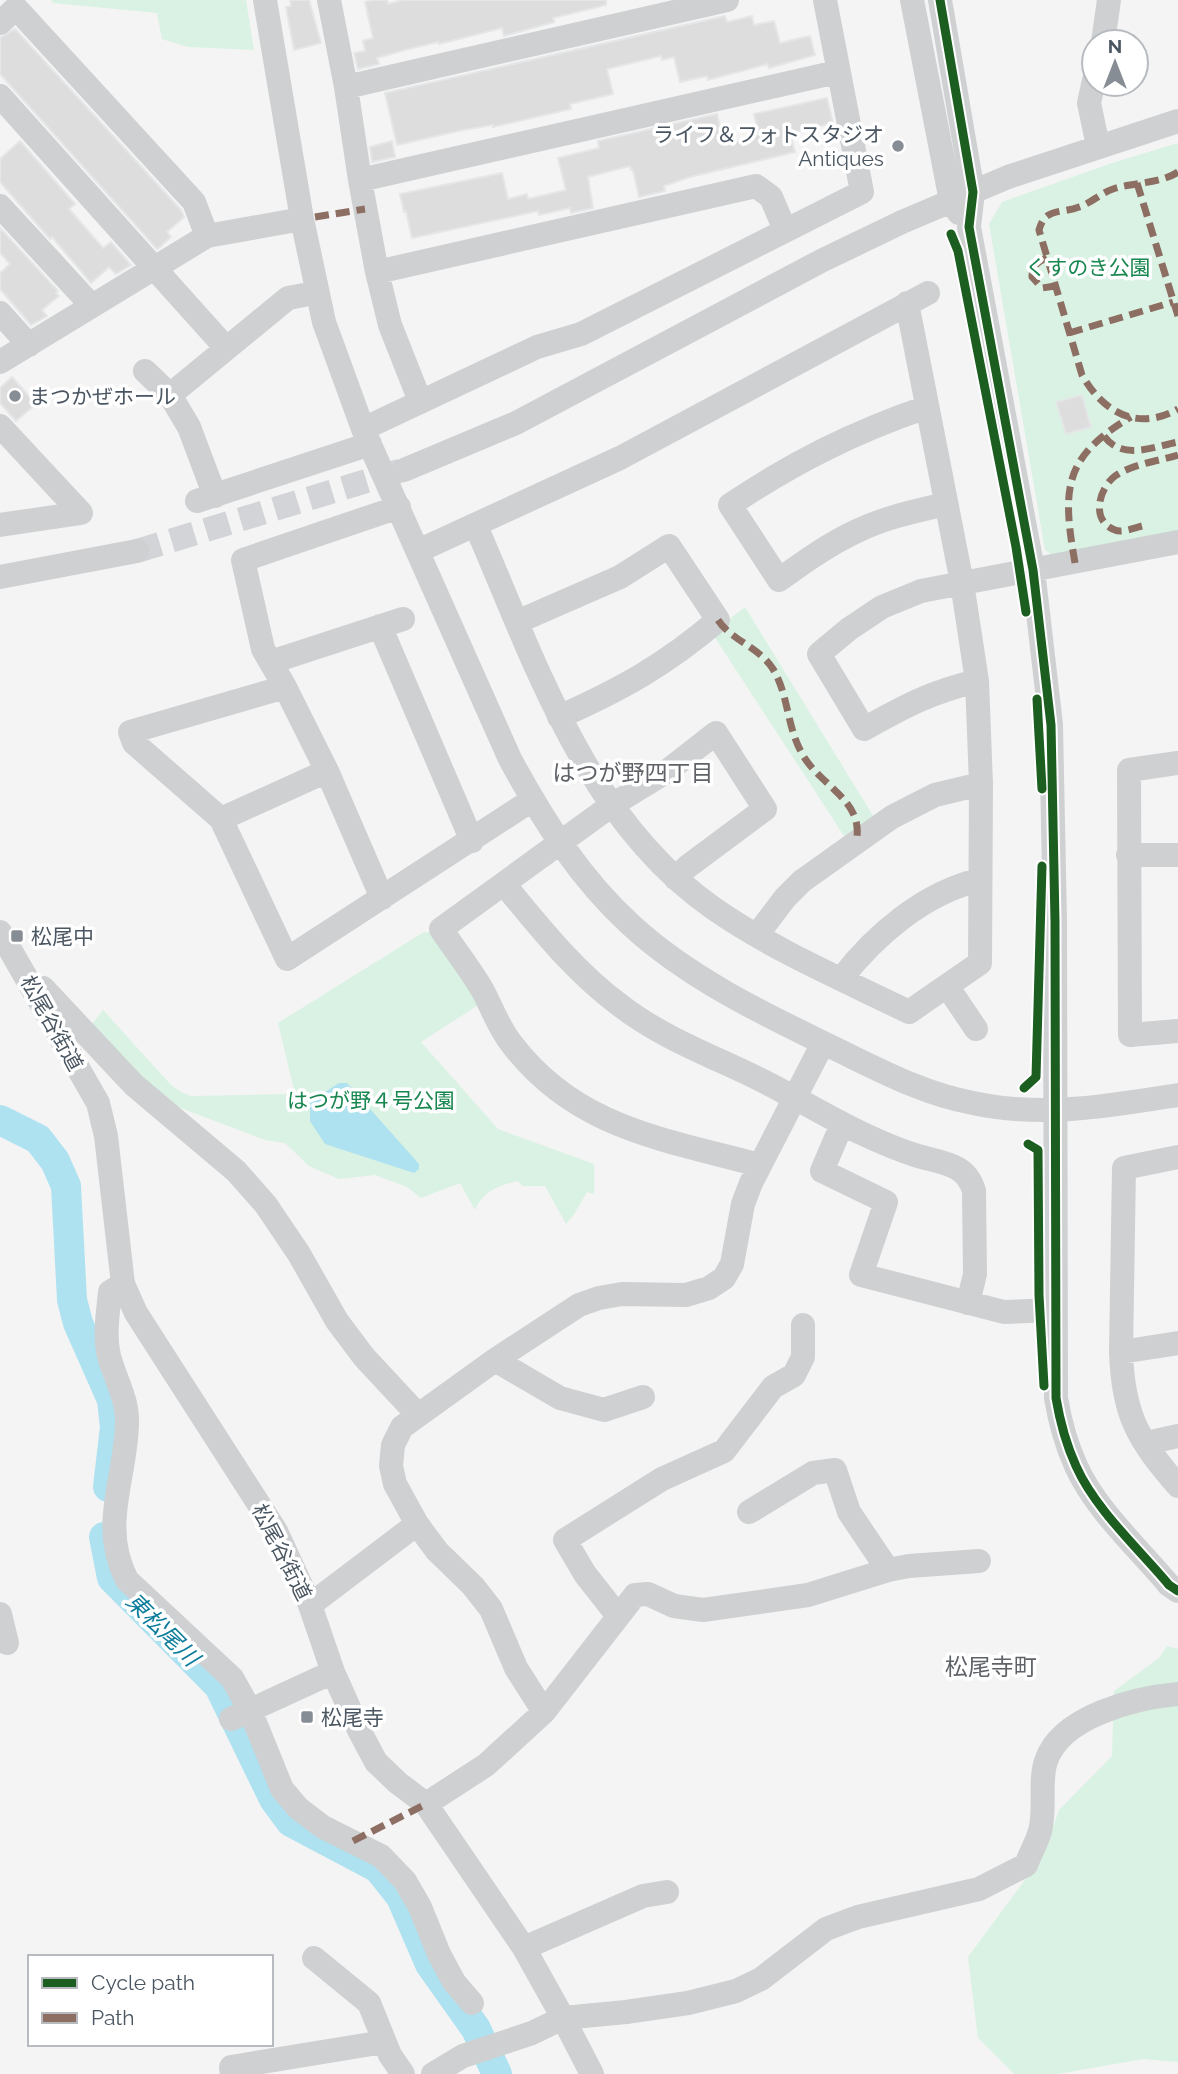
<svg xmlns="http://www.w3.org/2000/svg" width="1178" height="2074" font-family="Raleway,'Noto Sans JP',sans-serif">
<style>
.green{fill:#d9f2e3}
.water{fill:#aee2f0}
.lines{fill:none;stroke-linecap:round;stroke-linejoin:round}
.river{stroke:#aee2f0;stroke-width:30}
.building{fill:#ddddde;stroke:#e5e6e7;stroke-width:2}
.minor-tunnel{stroke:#d2d4d7;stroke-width:24;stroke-dasharray:24 12;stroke-linecap:butt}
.minor{stroke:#ced0d2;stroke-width:24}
.quiet{stroke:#8d6e63;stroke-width:7;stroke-dasharray:14 7;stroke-linecap:butt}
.cycleway-casing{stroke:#fff;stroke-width:13}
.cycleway{stroke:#1b5e20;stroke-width:9}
.poi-dot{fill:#868d94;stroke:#fff;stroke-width:2.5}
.labels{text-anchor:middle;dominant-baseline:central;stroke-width:7;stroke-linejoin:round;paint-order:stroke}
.poi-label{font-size:21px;fill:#4a5661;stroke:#fff;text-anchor:start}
.park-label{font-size:21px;fill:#17864f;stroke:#fff}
.street-label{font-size:21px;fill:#4a5661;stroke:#fff}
.neighbourhood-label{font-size:23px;fill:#5f6368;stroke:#fff}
.water-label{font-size:23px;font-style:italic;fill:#0c7c9b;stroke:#fff}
</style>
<rect width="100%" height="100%" fill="#f4f4f4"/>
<path class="green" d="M51 0H246L254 50 188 47 162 39 157 13 53 3Z
M1178 143V533L1055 557 1045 550 989 224 1002 202 1112 163Z
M745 607 875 819 846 839 712 633Z
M424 932 434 933 480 1004 421 1042 498 1129 594 1164V1194L587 1192 573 1216 566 1224 545 1186H523L517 1181C498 1186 483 1191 475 1210L460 1183 421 1198 407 1187 375 1175 339 1179 309 1166 285 1143 265 1140 178 1107 169 1102 89 1028 103 1010 171 1085 181 1092 191 1096 295 1094 278 1023Z
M1167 1646 1178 1649V2062L1144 2059 1057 2074H1014L978 2038 968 1957 1044 1854 1059 1810 1112 1756 1114 1691 1159 1658Z"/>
<path class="water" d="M339 1083H347L419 1164V1169L414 1173 325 1144 310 1121V1102Z"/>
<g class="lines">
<path class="river" d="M0 1120 38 1139 55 1161 66 1186 72 1300 78 1323 112 1400 115 1427 108 1487
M104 1537 112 1578 219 1686 274 1799 291 1822 378 1868 401 1897 430 1964 476 2029 497 2074"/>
</g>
<path class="building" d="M290 0H309L321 43 294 50 286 7 291 6Z
M372 0H387L388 4 403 0H606V5L553 18 554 22 504 36 502 28 439 44 438 42 405 50 377 58 379 64 358 69 354 53 365 51 363 41 373 38 365 2Z
M725 16 727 22 752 16 754 25 774 21 780 43 810 36 815 55 769 68 768 64 708 80 707 76 680 82 674 57 662 60 661 56 607 69 613 94 570 104 571 109 493 127V125L463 130 397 145 385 93Z
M15 29 181 210 184 217 167 232 171 237 159 248 157 249 0 74V38Z
M827 98 833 123 790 133 795 152 690 177 664 186 665 191 639 197 633 170H631L630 166 588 177 593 208 571 213 570 208 539 215 538 211 412 238 406 211 404 212 400 194 502 173 508 199 527 194 528 199 566 190 558 158 599 148 598 141 717 114 724 143 759 135 754 114Z
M20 141 75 204 69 209 103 248 111 242 131 265 116 274 109 267 91 283 52 237 50 239 21 206 0 182V159Z
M392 141 395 157 372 162 370 147Z
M0 228 58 291 56 293 59 296 42 310 47 316 31 325 0 289V273L10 264 0 253Z
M12 377 36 404 16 421 0 403V388Z
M1082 395 1091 427 1066 434 1056 402Z"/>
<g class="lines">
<path class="minor-tunnel" d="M137 551 403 470"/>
<path class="minor" d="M265 0 302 219 324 322 363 429 510 759C543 820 580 879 632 926 691 980 768 1016 840 1051 883 1072 925 1094 973 1103 1042 1118 1109 1106 1178 1095
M329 0 346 87 360 180 377 272 390 325 420 401
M912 0 951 201 959 213
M940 0 973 192 969 227 1033 570 1051 725 1055 921 1056 1398C1060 1422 1066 1444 1076 1466 1095 1509 1139 1549 1169 1585L1178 1591
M0 23 16 8 194 202 207 236 0 362
M1103 42 1109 0
M1094 80 1089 103 1098 146
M346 87 727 0
M0 96 226 348
M360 180 837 72
M0 206 91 305
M207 236 302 219
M377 272 756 186 771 197 785 230
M0 313 29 345
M145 371 170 395 189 427 215 496
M170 395 288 298 304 295
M927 407C854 432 794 462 730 505L779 580C804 562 829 544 857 531 886 517 916 511 946 504
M0 426 81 513 0 525
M363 429 537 347 581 334 862 192 825 0
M404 470 516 423 823 260 902 222 1008 177 1178 121
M197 501 370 444
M476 526C535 662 586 819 713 908 773 950 844 980 909 1012L980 963 981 784 977 681 962 583 907 303
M418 551 620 458 928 293
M0 577 137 551
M517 622 620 577 669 546 718 620C665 665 622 689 559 717
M380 626 472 841
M271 662 403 619
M977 681C931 692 905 706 864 729L819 654 849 629 882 607 921 591 1178 542
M285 687 130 732 134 743 221 819 287 959 532 800
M1178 763 1129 770 1130 1035 1178 1031
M221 819 327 771
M1128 855H1178
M676 879 687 867 765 809 716 733 666 772 612 805 441 929C455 950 471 970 483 991 492 1008 499 1028 511 1043 575 1128 663 1139 759 1165
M504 884C540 928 575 972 621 1006 661 1037 712 1056 757 1078 792 1095 825 1116 861 1133 878 1141 896 1149 915 1155 939 1163 966 1162 974 1191L975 1274 968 1303
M382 898 327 771 285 687 263 649 243 560 399 507
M0 932 98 1103 106 1136 123 1284 136 1313 276 1531 310 1605 333 1672 359 1730 376 1762 398 1783 426 1804 524 1948 563 2018 532 2033 463 2056 433 2074
M757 935 785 898 802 881 892 817 935 795 981 784
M841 979C875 935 924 893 979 880
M947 986 976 1029
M43 988 134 1085 236 1171 266 1205 299 1254 337 1321 364 1357 418 1415
M842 1124 822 1171 886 1202 861 1275 1004 1312 1054 1310
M1178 1157 1124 1168 1121 1352C1123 1415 1138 1440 1178 1486
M123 1284 110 1292C108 1313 104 1335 109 1356 115 1379 128 1399 127 1423 126 1479 99 1525 127 1580L232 1678 250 1710 282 1789 298 1808 323 1827 381 1856 405 1881 420 1907 439 1954 454 1982 472 2003
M1121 1352 1178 1343
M495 1360 560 1398 604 1410 643 1397
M1146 1443 1178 1436
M749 1512 813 1473 835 1470 849 1512 888 1570
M310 1605 417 1524
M0 1614 7 1643
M618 1616 585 1574 565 1540 662 1479 724 1451 773 1387 794 1375 803 1357V1325
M544 1712 635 1595 648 1594 674 1606 703 1610 808 1595 888 1570 909 1566 979 1561
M231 1719 333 1672
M426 1804 486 1765 544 1712 516 1668 491 1609 473 1586 437 1551 417 1524 395 1484 391 1466 393 1445 402 1427 495 1360 579 1305 599 1298 622 1294 686 1295 709 1288 724 1278 732 1264 743 1204 751 1183 823 1043
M524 1948 643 1896 667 1892
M314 1958 369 2003 390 2055 403 2074
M232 2074 231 2067 384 2042
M592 2074 563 2018 626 2012 688 2003 736 1991 761 1979 826 1929 858 1917 979 1889 1026 1865C1030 1854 1037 1842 1040 1831 1046 1810 1039 1781 1046 1761 1061 1716 1135 1698 1178 1694"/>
<path class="quiet" d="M1178 172C1160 184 1134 182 1113 189 1101 193 1091 203 1079 207 1061 214 1045 207 1039 230L1082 375C1103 412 1137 432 1178 409
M1137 183 1178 316
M315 217 365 209
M1047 258C1037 262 1032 266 1032 277L1042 288 1055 286
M1069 333 1173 302
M1104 436C1122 461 1152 447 1178 442
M1142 526C1134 528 1122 533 1115 530 1090 521 1099 488 1115 476 1132 464 1159 461 1178 455
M1075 563C1062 489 1063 457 1131 417
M718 620C731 640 759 647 773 669 790 697 786 731 806 760 824 787 865 803 856 842
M353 1841 426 1804"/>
<g class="cycleway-casing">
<path id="cycleway" d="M940 0 973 192 969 227 1033 570 1051 725 1055 921 1056 1398C1060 1422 1066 1444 1076 1466 1095 1509 1139 1549 1169 1585L1178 1591
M951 234 958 251 1016 547 1026 612
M1037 699 1042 789
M1024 1088 1036 1077 1042 866
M1028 1144 1038 1150 1039 1295 1044 1386"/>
</g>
<use href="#cycleway" class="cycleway"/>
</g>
<g class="poi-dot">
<circle cx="898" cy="146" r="7"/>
<circle cx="15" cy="396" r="7"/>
<rect x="10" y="929" width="14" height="14" rx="3.5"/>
<rect x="300" y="1710" width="14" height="14" rx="3.5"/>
</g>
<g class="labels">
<g class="poi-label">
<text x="884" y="134" text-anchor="end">ライフ＆フォトスタジオ<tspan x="884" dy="24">Antiques</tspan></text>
<text x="29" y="396">まつかぜホール</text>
<text x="31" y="936">松尾中</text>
<text x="321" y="1717">松尾寺</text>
</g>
<g class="park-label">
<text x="1088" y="267">くすのき公園</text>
<text x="371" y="1100">はつが野４号公園</text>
</g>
<g class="street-label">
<text transform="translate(52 1023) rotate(61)">松尾谷街道</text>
<text transform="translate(282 1552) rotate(63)">松尾谷街道</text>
</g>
<g class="neighbourhood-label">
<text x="633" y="772">はつが野四丁目</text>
<text x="991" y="1666">松尾寺町</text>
</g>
<g class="water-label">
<text transform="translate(163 1629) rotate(45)">東松尾川</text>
</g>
</g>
<rect x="28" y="1955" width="245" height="91" fill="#ffffff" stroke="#b7bbc0" stroke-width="2"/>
<rect x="42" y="1978" width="35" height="10" fill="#1b5e20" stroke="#b7bbc0" stroke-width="2"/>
<text x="91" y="1990" font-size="21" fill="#4a5661">Cycle path</text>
<rect x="42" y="2013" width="35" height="10" fill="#8d6e63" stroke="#b7bbc0" stroke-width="2"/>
<text x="91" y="2025" font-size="21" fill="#4a5661">Path</text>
<g transform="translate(1115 63)"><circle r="33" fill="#ffffff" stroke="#b7bbc0" stroke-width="2"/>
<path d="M0-5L12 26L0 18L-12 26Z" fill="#868d94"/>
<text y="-10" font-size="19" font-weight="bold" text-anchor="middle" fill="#4a5661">N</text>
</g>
</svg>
